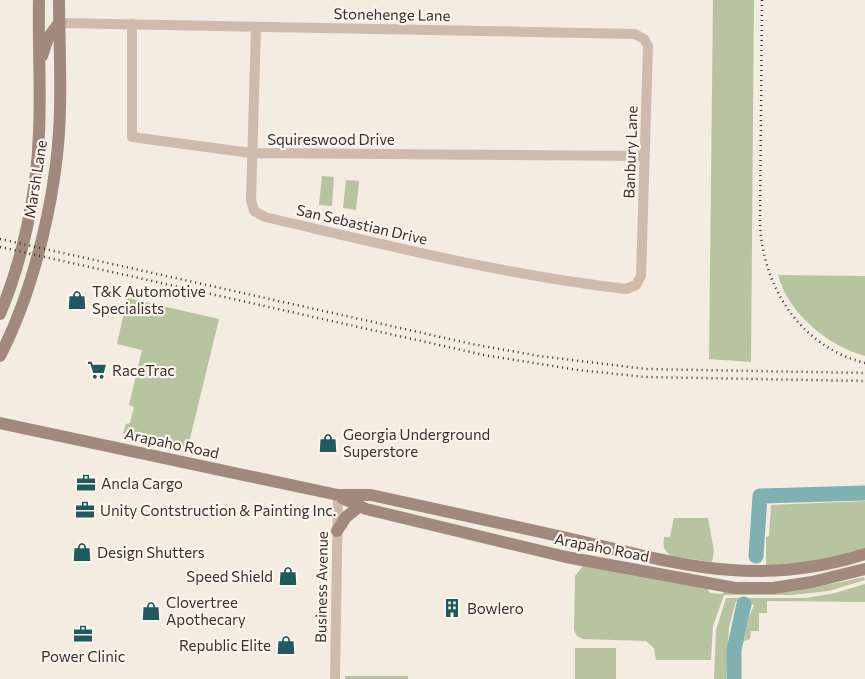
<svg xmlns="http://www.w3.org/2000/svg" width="865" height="679" font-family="Commissioner,sans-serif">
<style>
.green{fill:#b8c4a0}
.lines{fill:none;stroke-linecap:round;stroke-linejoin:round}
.river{stroke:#7fb0b2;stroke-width:15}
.minor{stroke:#cdbbac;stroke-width:10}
.secondary{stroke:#a18a7d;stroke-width:12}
.rail{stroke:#3b302b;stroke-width:2.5;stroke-dasharray:1 4;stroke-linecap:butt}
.labels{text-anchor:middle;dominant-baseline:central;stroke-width:4.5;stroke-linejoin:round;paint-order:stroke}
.street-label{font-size:15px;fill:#3b302b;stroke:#fbf5ee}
.poi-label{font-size:15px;fill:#3b302b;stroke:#fbf5ee;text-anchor:start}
</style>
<rect width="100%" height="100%" fill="#f4ebe1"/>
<path class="green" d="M713 0H754L751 362 709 359Z
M322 176 334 177 332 206 319 205Z
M346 180 359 181 356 210 343 208Z
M778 275 865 276V356C828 346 788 313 778 275Z
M127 298 219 319 188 447C166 446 143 443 123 433L126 424 130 423 134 407 129 405 142 350 117 344Z
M865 501V550L846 556 766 568V537L769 536 771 505Z
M674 518H708L714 551 712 562 672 556C663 551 663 546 664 537H670Z
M583 566 707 588 710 593 721 594 726 591C776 591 815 589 864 577L865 580 829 591 792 595H724L713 626 711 660H656L654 648 646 641 583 639 577 636 574 630 575 576Z
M865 584V602L767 601V613H759V631H751L750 639 744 641 749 617 754 605 736 601 729 627 726 679H714L716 630 726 598H806L835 593Z
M575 648H616V679H575Z
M345 676H408V679H345Z"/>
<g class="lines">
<path class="river" d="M756 556 760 496 865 493
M734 679V650L744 604"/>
<path class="minor" d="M59 23 635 34 644 39 648 46 641 276 636 285 626 289C504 275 385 245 265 217L254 211 251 200 256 27
M132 24V137L251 153 645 156
M335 679 338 495"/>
<path class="secondary" d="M42 56 48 38 59 23
M0 314C23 259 37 193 39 133 41 89 38 44 39 0
M0 356C36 286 59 185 60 107 61 71 59 36 59 0
M0 423 338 495H371C435 509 499 523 563 537 673 562 753 590 865 554
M342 498 366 509 566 557 735 588H773L812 582 865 569
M337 531 346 517 360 506"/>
<path class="rail" d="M762 0 760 224C763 288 801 347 865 363
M0 239 472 344 539 356 646 369 865 373
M0 247 484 355 578 370 645 377 865 381"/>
</g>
<defs>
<g id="shop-bare" transform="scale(1.5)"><path d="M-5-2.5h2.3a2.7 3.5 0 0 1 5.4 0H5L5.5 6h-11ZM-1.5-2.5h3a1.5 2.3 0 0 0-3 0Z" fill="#1f5a5e" stroke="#fbf5ee" stroke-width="2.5" paint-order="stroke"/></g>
<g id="supermarket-bare" transform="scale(1.5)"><path d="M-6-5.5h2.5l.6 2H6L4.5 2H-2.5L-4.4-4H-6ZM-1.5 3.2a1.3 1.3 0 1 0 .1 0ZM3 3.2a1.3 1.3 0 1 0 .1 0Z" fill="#1f5a5e" stroke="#fbf5ee" stroke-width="2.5" paint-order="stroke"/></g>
<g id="office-bare" transform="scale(1.5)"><path d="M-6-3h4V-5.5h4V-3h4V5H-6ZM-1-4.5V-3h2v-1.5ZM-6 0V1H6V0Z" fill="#1f5a5e" stroke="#fbf5ee" stroke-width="2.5" paint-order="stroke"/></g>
<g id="building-bare" transform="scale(1.5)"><path d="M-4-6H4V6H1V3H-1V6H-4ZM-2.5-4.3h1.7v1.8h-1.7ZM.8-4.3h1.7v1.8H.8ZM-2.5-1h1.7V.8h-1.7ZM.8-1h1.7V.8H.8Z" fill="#1f5a5e" stroke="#fbf5ee" stroke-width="2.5" paint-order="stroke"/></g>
</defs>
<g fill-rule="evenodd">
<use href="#shop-bare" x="77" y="300"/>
<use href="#supermarket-bare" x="97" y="370"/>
<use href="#shop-bare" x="328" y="443"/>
<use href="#office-bare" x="86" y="483"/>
<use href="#office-bare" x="85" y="510"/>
<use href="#shop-bare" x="82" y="552"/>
<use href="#shop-bare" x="288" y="576"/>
<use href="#building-bare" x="452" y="608"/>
<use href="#shop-bare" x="151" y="611"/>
<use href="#office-bare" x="83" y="634"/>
<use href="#shop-bare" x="286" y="645"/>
</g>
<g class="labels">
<g class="street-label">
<text transform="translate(392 14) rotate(1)">Stonehenge Lane</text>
<text x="331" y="139">Squireswood Drive</text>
<text transform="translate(630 152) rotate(-88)">Banbury Lane</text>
<text transform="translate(35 179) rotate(-81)">Marsh Lane</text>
<text transform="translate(362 224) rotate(13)">San Sebastian Drive</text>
<text transform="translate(172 443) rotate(12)">Arapaho Road</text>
<text transform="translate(602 547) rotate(11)">Arapaho Road</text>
<text transform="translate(321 587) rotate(-89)">Business Avenue</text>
</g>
<g class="poi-label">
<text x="92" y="291">T&amp;K Automotive<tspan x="92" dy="17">Specialists</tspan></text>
<text x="112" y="370">RaceTrac</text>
<text x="343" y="434">Georgia Underground<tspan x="343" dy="17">Superstore</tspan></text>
<text x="101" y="483">Ancla Cargo</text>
<text x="100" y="510">Unity Contstruction &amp; Painting Inc.</text>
<text x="97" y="552">Design Shutters</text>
<text x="273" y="576" text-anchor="end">Speed Shield</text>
<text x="166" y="602">Clovertree<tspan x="166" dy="17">Apothecary</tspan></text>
<text x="467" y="608">Bowlero</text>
<text x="271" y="645" text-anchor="end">Republic Elite</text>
<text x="83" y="656" text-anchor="middle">Power Clinic</text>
</g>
</g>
</svg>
